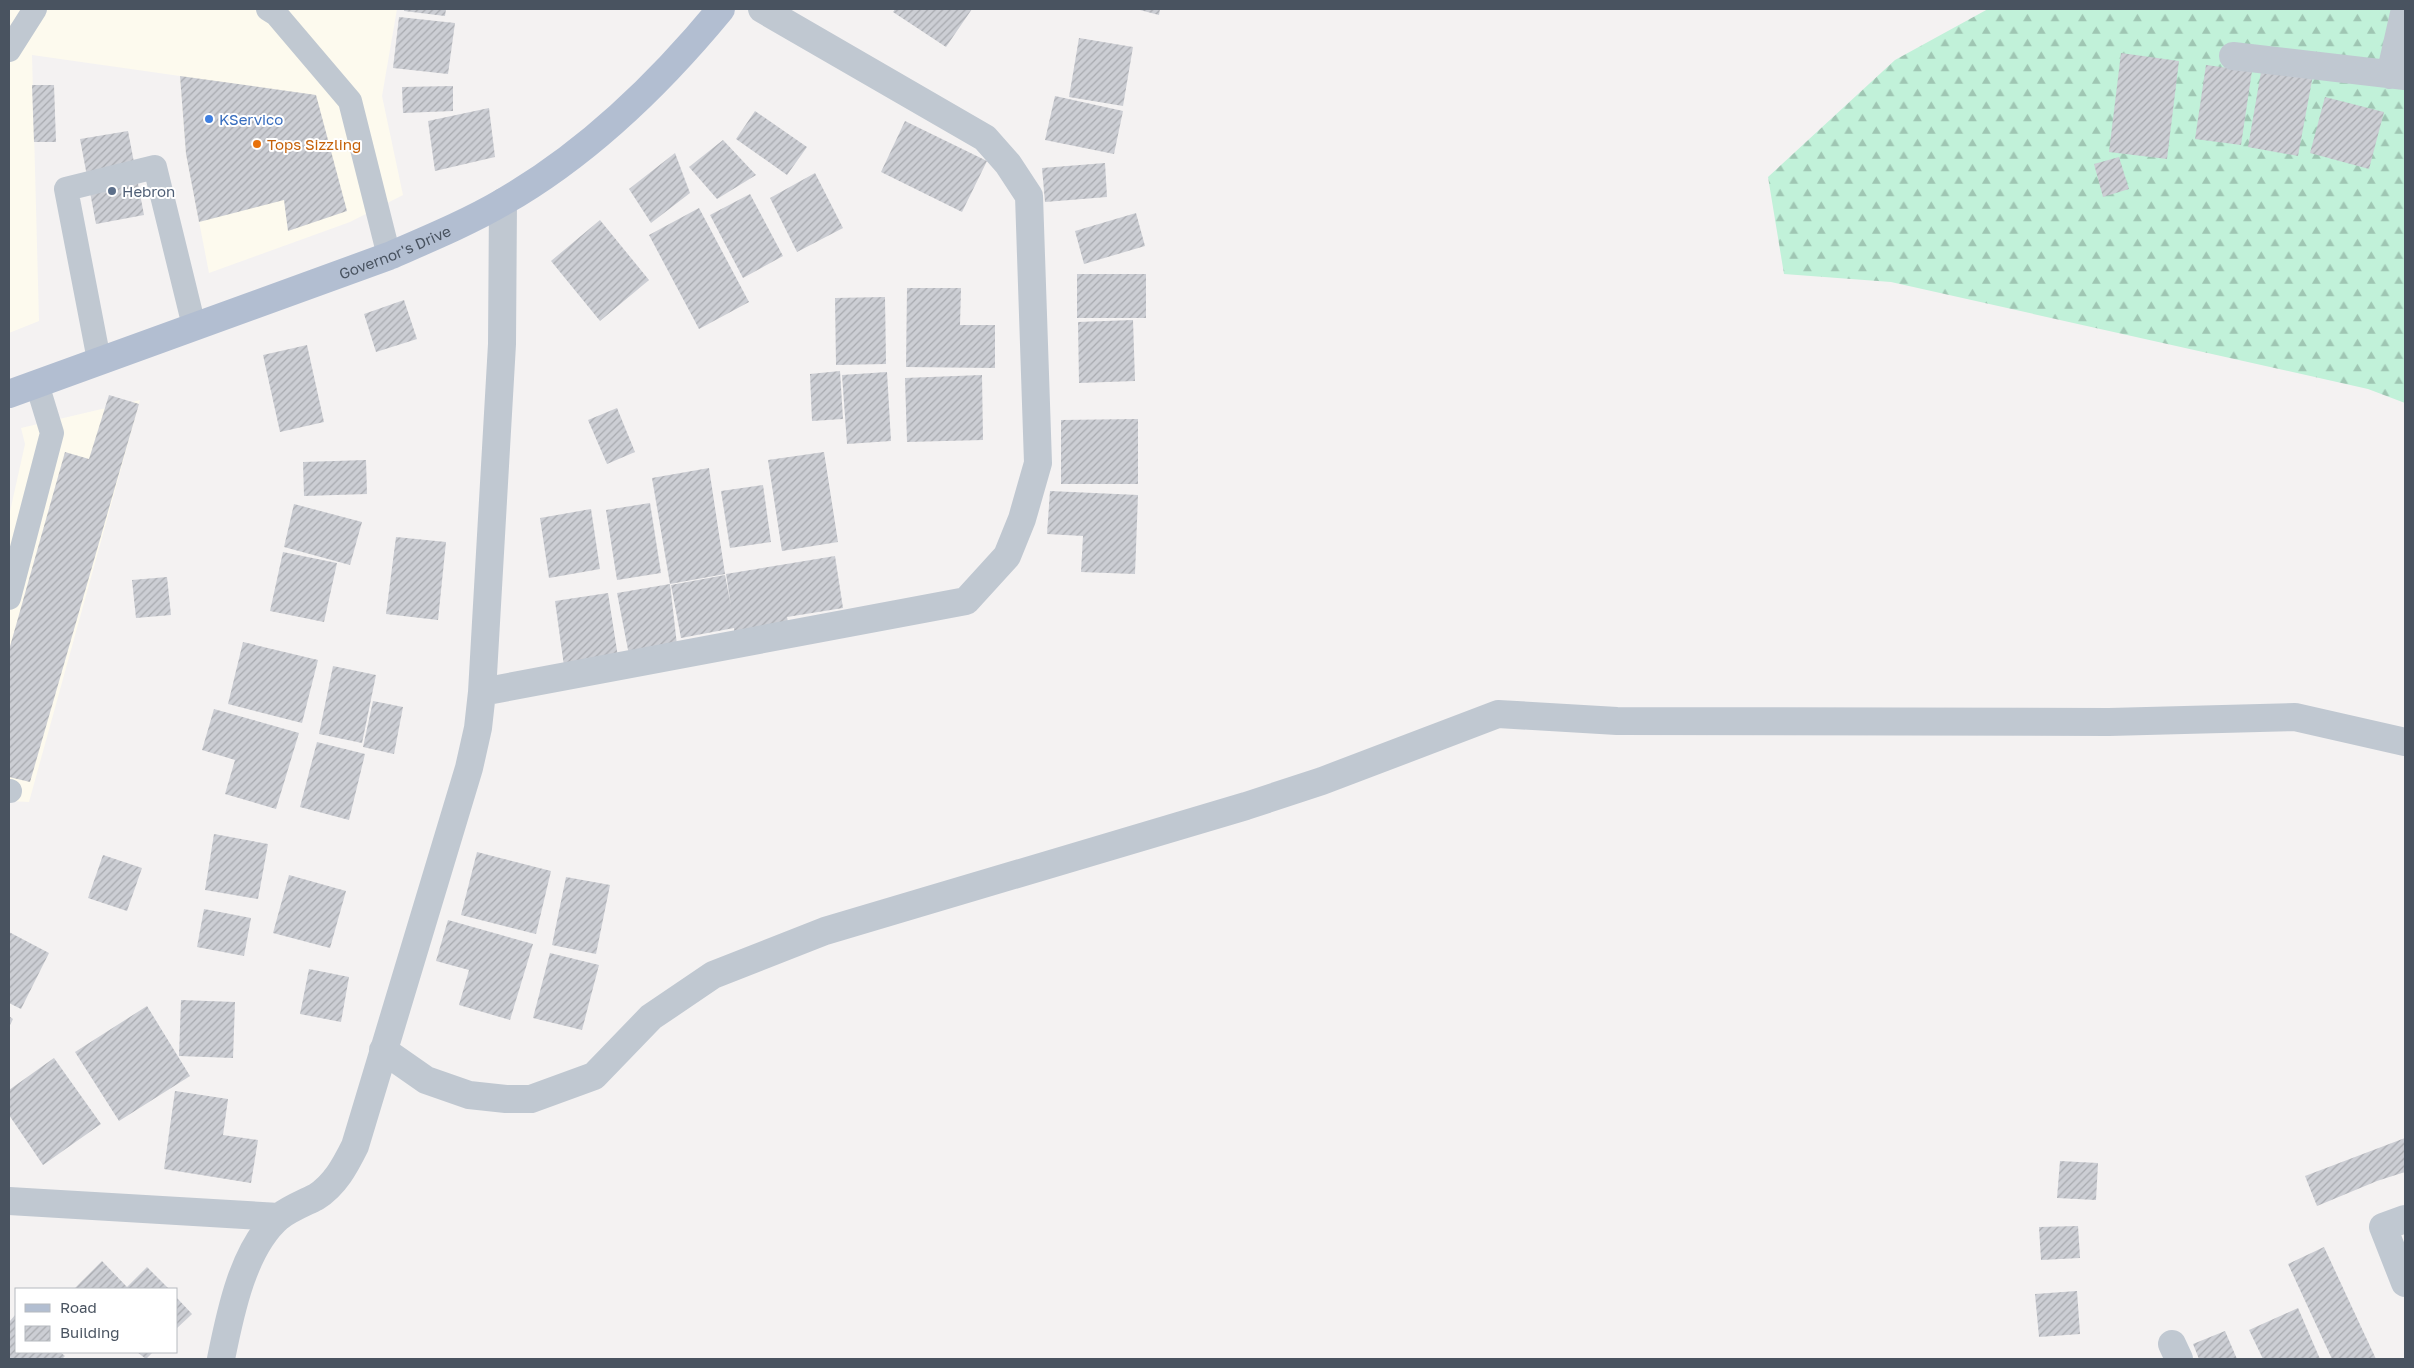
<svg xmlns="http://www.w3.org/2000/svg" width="2414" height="1368" font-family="'Golos Text',sans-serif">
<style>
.commercial{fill:#fdfaee}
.forest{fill:url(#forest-firs)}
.building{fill:url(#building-hatch)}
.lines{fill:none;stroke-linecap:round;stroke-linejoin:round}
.lane{stroke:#c0c8d1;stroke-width:24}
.street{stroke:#c0c8d1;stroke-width:28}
.primary{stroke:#b2bed1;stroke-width:28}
.shop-dot{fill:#3f7fe0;stroke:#fff;stroke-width:2}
.food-dot{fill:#e8710a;stroke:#fff;stroke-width:2}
.service-dot{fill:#5c6f8a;stroke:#fff;stroke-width:2}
.labels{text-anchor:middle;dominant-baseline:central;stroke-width:4;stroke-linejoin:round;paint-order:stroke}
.shop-label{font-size:15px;fill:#366cbe;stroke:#fff;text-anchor:start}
.food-label{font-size:15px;fill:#c56008;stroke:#fff;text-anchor:start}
.service-label{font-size:15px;fill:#4e5e75;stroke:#fff;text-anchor:start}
.street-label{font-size:15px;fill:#495360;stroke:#fff}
</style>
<defs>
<pattern id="forest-firs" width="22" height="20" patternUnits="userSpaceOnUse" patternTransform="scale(1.25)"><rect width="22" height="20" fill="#c1f1d9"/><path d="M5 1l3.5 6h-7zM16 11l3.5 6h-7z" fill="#9fc6b3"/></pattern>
<pattern id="building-hatch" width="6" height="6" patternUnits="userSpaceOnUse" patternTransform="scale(1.25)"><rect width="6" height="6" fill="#ccced4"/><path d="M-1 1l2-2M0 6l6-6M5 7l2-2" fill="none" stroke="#a8aaaf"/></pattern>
</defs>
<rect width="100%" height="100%" fill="#f4f2f2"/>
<path class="commercial" d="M9 9H397L382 96 403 195 350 222 209 273 186 154 180 76 32 55 39 321 9 333Z
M140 400 29 802 9 801V516L25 444 21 428Z"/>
<path class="forest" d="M1988 9H2405V403L2368 389 1891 282 1784 274 1768 177 1895 60Z"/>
<path class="building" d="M404 9H446L445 16 404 11Z
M895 9H972L946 47 893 12Z
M1136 9H1160L1159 15Z
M399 17 455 23 448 74 393 68Z
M1079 38 1133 47 1123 106 1069 97Z
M2121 53 2179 61 2167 159 2109 152Z
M2206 65 2252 71 2241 145 2195 139Z
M2262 66 2313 75 2298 156 2248 147Z
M180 76 316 95 347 211 288 231 284 200 199 222 186 154Z
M32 85H54L56 142H34Z
M453 86V111L403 113 402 87Z
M1055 96 1123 111 1114 154 1045 140Z
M2325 97 2384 112 2369 169 2310 153Z
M489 108 495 157 435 171 428 121Z
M755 111 807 147 787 175 736 139Z
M905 121 987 161 962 212 881 172Z
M128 131 144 215 96 224 80 139Z
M723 140 756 175 717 199 689 167Z
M675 153 690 193 651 223 629 189Z
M2119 157 2129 189 2103 197 2094 164Z
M1105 163 1107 197 1045 202 1042 168Z
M815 173 843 228 797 252 770 198Z
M750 194 783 256 743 278 710 215Z
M699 208 749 302 699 329 649 235Z
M1136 213 1145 246 1084 264 1075 231Z
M600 220 649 280 600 321 551 261Z
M1077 274H1146V318H1077Z
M907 288H961L960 325H995V368L906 367Z
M885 297 886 364 836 365 835 298Z
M404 300 417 339 376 352 364 314Z
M1133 320 1135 381 1079 383 1078 322Z
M307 345 324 422 280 432 263 355Z
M840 371 843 419 812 421 810 374Z
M887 372 891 441 847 444 842 375Z
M982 375 983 440 907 442 905 378Z
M109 395 139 404 30 782 9 777V650L65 452 89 459Z
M617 408 635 452 607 464 588 420Z
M1138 419V484H1061V420Z
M824 452 838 542 782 551 768 460Z
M366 460 367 494 304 496 303 462Z
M709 468 725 574 670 584 652 478Z
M763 485 771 542 730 548 721 491Z
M1050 491 1138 495 1135 574 1081 572 1083 536 1047 534Z
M650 503 661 573 617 580 606 510Z
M294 504 362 522 350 565 284 547Z
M591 509 600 569 549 578 540 518Z
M396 537 446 542 438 620 386 614Z
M283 552 337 563 324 622 270 611Z
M835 556 843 608 787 617 788 622 734 631V628L681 638 671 585 725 575 731 606 726 574Z
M167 577 171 615 136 618 132 580Z
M670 584 677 645 629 655 617 593Z
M608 593 618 657 564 666 555 601Z
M243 642 318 660 302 723 228 704Z
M333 666 376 675 362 743 319 734Z
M373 701 403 707 394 754 363 747Z
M214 709 299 733 276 809 225 794 235 760 202 750Z
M317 742 365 754 349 820 300 807Z
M214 834 268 844 258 899 205 890Z
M477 852 551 871 536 934 461 915Z
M103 855 142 868 127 911 88 898Z
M289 875 346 891 330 948 273 933Z
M566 877 610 885 596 954 552 945Z
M204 909 251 918 244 956 197 947Z
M448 920 533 944 510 1020 459 1005 469 970 436 961Z
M9 932 49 953 21 1009 9 1003Z
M550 953 599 965 582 1030 533 1018Z
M309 969 349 977 341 1022 300 1014Z
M181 1000 235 1002 233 1058 179 1056Z
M147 1006 190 1076 119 1121 75 1052Z
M9 1016 13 1019 9 1027Z
M54 1058 101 1124 43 1165 9 1115V1090Z
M175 1091 228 1099 223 1135 258 1140 251 1183 164 1169Z
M2405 1138V1172L2377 1181 2317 1206 2305 1176Z
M2060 1161 2098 1163 2096 1200 2057 1198Z
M2078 1226 2080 1258 2041 1260 2039 1227Z
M2324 1247 2376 1359H2332L2288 1264Z
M102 1261 127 1287 147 1267 169 1289H74Z
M2077 1291 2080 1334 2039 1337 2035 1294Z
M176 1297 192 1314 176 1329Z
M2298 1308 2320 1359H2263L2249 1330Z
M16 1314V1352H60L65 1356 62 1359H9V1322Z
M2225 1331 2237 1359H2199L2193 1344Z
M137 1352H153L146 1359Z"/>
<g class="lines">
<path class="lane" d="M268 9 276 14 350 101 389 256
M9 50 35 9
M99 360 66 189 155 167 194 326
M9 598 52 433 37 384
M9 791H10"/>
<path class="street" d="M2233 56 2405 76
M2390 75 2405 9
M482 692 966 601 1007 556 1022 519 1038 463 1029 196 1008 164 985 138 762 9
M383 1050 426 1080 469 1095 506 1099H531L594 1076 651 1017 713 975 825 931 1246 806 1322 781 1498 714 1617 721 2109 722 2295 717 2405 742
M9 1201 279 1217
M2405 1219 2383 1227 2405 1283
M2172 1344 2179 1359
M221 1359C230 1314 243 1248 279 1217 289 1209 304 1203 316 1197 335 1185 345 1166 355 1146L469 768 478 728 482 692 502 344 503 202"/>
<path class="primary" id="s1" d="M9 394 389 256C428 239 467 223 503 202 587 154 660 83 721 9"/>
</g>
<circle class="shop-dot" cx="209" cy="119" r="5"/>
<circle class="food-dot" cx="257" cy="144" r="5"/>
<circle class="service-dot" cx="112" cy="191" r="5"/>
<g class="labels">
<g class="shop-label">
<text x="219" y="119">KServico</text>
</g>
<g class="food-label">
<text x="267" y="144">Tops Sizzling</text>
</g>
<g class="service-label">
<text x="122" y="191">Hebron</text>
</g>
<g class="street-label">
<text stroke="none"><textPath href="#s1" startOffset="411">Governor's Drive</textPath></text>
</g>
</g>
<rect width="2414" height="1368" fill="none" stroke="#495360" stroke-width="20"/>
<rect x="15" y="1288" width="162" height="65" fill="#ffffff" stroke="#b6babf"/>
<rect x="25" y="1304" width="25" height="8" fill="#b2bed1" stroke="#b6babf"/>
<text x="60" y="1313" font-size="15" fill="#495360">Road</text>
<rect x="25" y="1326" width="25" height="15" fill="url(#building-hatch)" stroke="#b6babf"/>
<text x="60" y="1338" font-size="15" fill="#495360">Building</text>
</svg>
